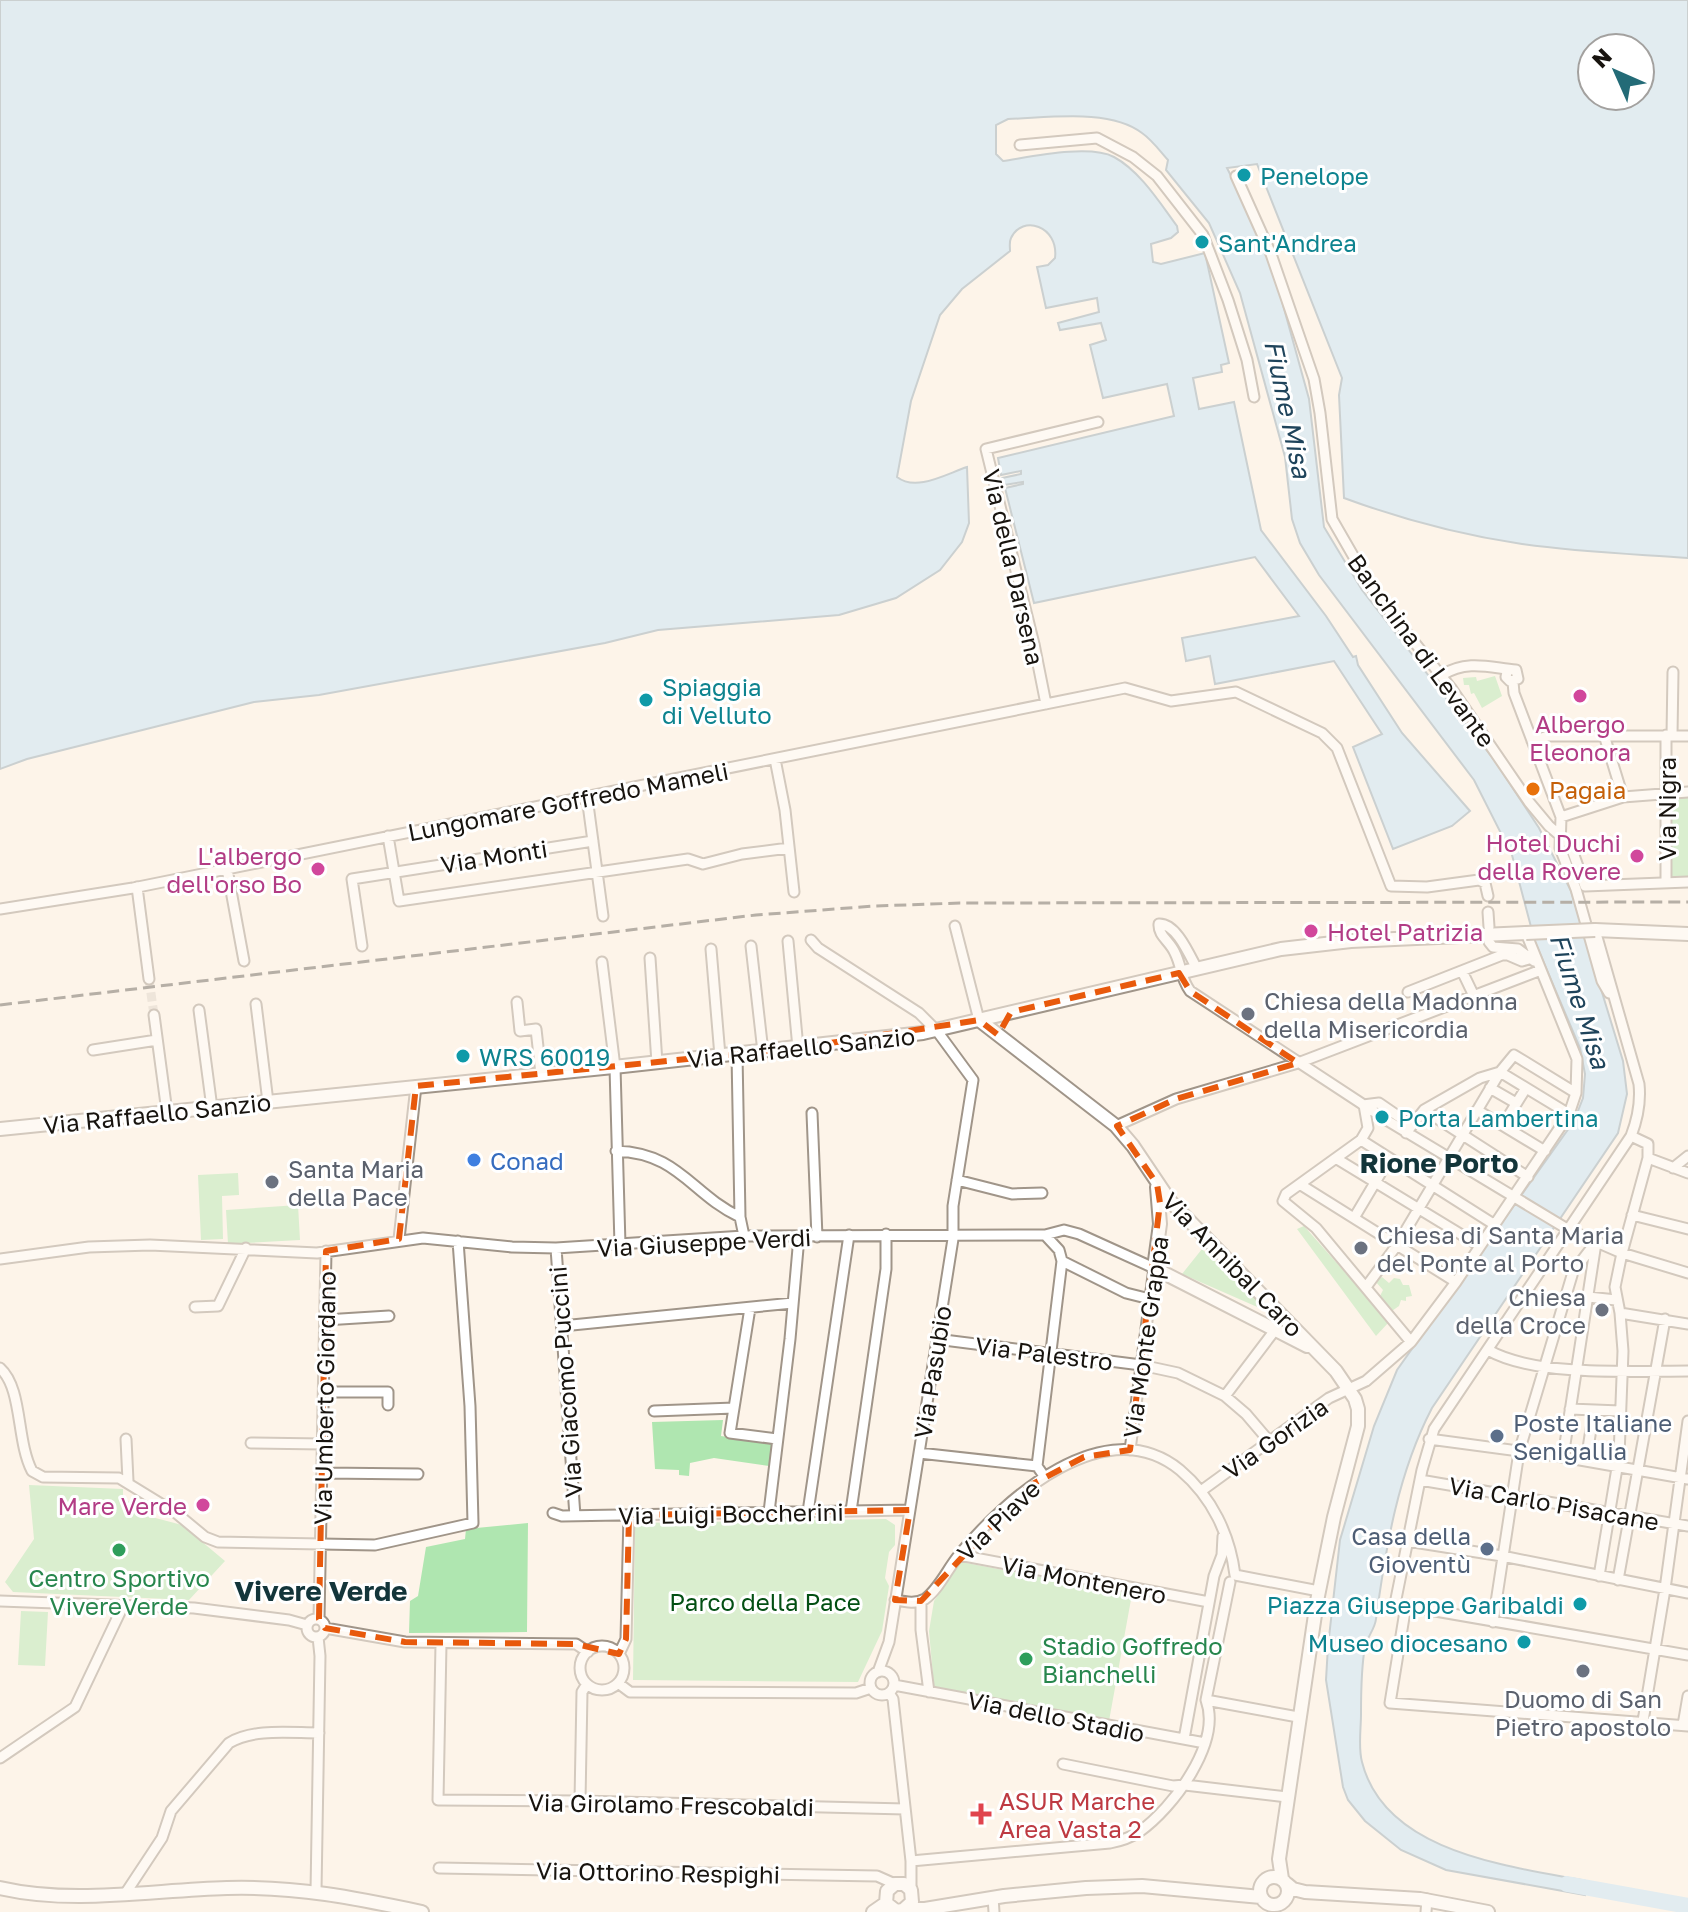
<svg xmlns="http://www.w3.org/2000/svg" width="1688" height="1912" font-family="'Golos Text',sans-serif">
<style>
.green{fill:#afe6b0}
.water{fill:#c1e2f8;stroke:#8ea4b2;stroke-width:2;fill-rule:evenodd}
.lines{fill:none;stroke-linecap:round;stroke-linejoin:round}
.river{stroke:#c1e2f8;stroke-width:16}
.street-tunnel{stroke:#dbd2c8;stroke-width:9;stroke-dasharray:9 4.5;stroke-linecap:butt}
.street-casing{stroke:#a09589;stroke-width:13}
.secondary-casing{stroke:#a09589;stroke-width:16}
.street{stroke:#fff;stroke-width:9}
.secondary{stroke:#fff;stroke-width:12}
.rail{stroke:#605b54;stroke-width:3;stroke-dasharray:12 6;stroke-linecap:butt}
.secondary-bridge-casing{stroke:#a09589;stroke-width:16;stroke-linecap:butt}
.secondary-bridge{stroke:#fff;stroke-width:12}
.marked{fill:none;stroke:#e8590c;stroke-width:6;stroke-dasharray:16 10;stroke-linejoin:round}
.culture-dot{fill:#0f9aa8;stroke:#fff;stroke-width:3}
.hotel-dot{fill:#d1479c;stroke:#fff;stroke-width:3}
.food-dot{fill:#e8710a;stroke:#fff;stroke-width:3}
.worship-dot{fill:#6b7280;stroke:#fff;stroke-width:3}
.shop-dot{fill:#3f7fe0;stroke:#fff;stroke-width:3}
.service-dot{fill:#5c6f8a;stroke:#fff;stroke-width:3}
.leisure-dot{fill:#2e9e5b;stroke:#fff;stroke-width:3}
.health-dot{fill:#e0444e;stroke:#fff;stroke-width:3}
.labels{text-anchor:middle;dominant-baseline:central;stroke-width:6;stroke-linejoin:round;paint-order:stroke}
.culture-label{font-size:24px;fill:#0d838f;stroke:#fff;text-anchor:start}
.street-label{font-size:24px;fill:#18140f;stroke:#fff}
.hotel-label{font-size:24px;fill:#b23c85;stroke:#fff;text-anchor:end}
.food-label{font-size:24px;fill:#c56008;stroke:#fff;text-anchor:start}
.worship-label{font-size:24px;fill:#5b616d;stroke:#fff;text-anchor:start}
.shop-label{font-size:24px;fill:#366cbe;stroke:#fff;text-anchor:start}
.service-label{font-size:24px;fill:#4e5e75;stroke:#fff;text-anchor:start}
.leisure-label{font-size:24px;fill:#27864d;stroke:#fff}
.park-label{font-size:24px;fill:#034f13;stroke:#fff}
.health-label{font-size:24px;fill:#be3a42;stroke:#fff;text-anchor:start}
.water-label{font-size:26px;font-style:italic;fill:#1f445b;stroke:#fff}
.quarter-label{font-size:28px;font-weight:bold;fill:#13353a;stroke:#fff}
</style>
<rect width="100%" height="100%" fill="#fdf4e9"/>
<path class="green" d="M1495 676 1502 696 1482 708 1474 693 1471 694 1469 685H1464L1463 678 1476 677 1477 681Z
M1668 795 1688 796V879L1669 880Z
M238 1173 239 1195 222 1196 223 1239 201 1240 198 1175Z
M298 1205 300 1240 228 1244 226 1210Z
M1304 1226 1389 1322 1376 1336 1297 1229Z
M1202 1249 1271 1313 1182 1274Z
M1382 1277 1389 1283 1394 1278 1400 1279 1403 1285H1409L1412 1296 1406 1297V1301L1401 1300 1399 1306 1389 1313 1380 1296 1383 1290 1375 1281Z
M723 1420 721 1436 772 1444 769 1466 714 1458 690 1463 689 1476 679 1475V1470L655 1469 652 1422Z
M29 1485 123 1489V1497L148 1516 182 1525 225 1561 189 1600 13 1592 5 1582 34 1539Z
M886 1519 895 1525V1545L889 1552 885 1578 889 1586 882 1631 858 1682 633 1680 635 1523Z
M528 1523 527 1632 409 1633 410 1601 418 1596 426 1547 465 1539 466 1529Z
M961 1562 1132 1594 1109 1721 934 1687 929 1631 934 1601Z
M21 1611 48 1612 45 1666 18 1665Z"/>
<path class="water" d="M0 0H1688V558C1633 554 1577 552 1522 544 1461 535 1401 519 1344 498L1339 395 1342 378 1257 164 1227 168 1254 221 1275 276 1309 399 1324 527 1362 590 1495 761 1539 828 1571 891 1623 1061 1627 1094 1618 1133 1432 1408C1398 1473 1386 1546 1376 1619 1375 1629 1367 1637 1365 1647 1361 1668 1361 1692 1361 1714 1361 1729 1358 1748 1362 1762 1385 1853 1509 1866 1586 1881L1585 1895 1446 1870 1401 1850 1365 1821 1348 1800 1343 1787 1326 1680 1328 1646 1340 1540 1374 1426 1397 1370 1574 1121 1583 1098 1585 1074 1580 1048 1535 942 1512 855 1474 780 1319 575 1300 543 1292 519 1285 457 1240 293 1209 223 1166 170 1168 160C1160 151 1152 140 1142 133 1110 108 1047 118 1008 119L996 125V154L1003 161C1030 157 1089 144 1114 157 1140 171 1160 203 1177 226L1178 232 1171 238 1151 244 1153 262 1161 264 1205 253 1229 363 1221 365 1222 372 1193 378 1199 409 1234 402 1261 530 1326 616 1353 657 1356 656 1358 665 1402 733 1470 811 1452 826 1393 849 1353 747 1382 734 1334 661 1215 684 1210 656 1186 661 1182 638 1299 616 1255 557 1034 603 1005 488 1023 484V482L1004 485 1002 478 1021 474V471L1001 475 998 458 1174 416 1167 384 1103 398 1090 345 1106 340 1101 323 1060 330 1058 323 1099 312 1097 298 1046 308 1037 267 1048 265 1055 258C1059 226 1022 214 1011 238 1009 242 1010 246 1010 251L962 289 940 315 911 401 897 477C916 492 946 474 967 467L969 523 962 542 940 570 896 598 839 615 658 630 605 643 319 695 254 702 27 759 0 769ZM1592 48H1640V96H1592Z"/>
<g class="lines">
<path class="river" d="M1567 1884 1688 1906"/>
<path class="street-tunnel" d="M149 979 154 1015"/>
<g class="street-casing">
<path id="street" d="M1020 145 1097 138 1133 157 1157 176 1203 235 1228 300 1247 360 1254 397
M1236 176 1271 254 1314 379 1320 413 1332 519 1374 592 1451 688 1529 802 1549 826 1570 844 1585 886 1688 882
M1442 675C1468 659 1491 668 1516 670L1518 679 1510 681 1506 677 1507 672
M1513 682 1514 693 1561 817 1560 848 1576 889 1602 981 1609 993
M1046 704 1034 644 986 449 1098 422
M1604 735 1623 797
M1672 735 1673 672
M1532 741 1548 736H1688
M775 759 785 810 794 892
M587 797 603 916
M1561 817 1623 797 1688 792
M388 836 399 901 688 859 703 864 742 854 789 848
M227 869 244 961
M1666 883V735
M137 887 149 979
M0 909 133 888 1125 688 1171 701 1236 692 1322 733 1337 748 1391 886 1427 887 1479 880 1485 883 1488 896
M1488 912 1489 927
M955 926 979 1020
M1595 930 1639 1084C1641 1103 1638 1118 1631 1136L1434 1429 1422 1470 1395 1604 1688 1655
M811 940 818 948 919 1013 937 1031 973 1080 953 1206V1239L889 1642 878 1672
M788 941 798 1048
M1489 942 1493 947 1518 949 1534 961
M362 946 352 879 593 841
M751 946 763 1052
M711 949 720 1056
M650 958 657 1063
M602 962 615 1067 620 1245
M1197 969C1189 954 1176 923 1159 924 1158 936 1170 941 1175 953 1182 967 1180 977 1190 991L1376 1113
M1462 971 1474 996
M1408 992 1502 955H1508L1522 961 1529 959
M517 1002 520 1031 536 1029 541 1074
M256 1004 268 1102
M199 1010 212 1108
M154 1015 167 1112
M93 1050 157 1040
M737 1054 740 1217 744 1236
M1490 1088 1516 1103
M1363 1105 1379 1103 1411 1125
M1364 1105 1368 1128 1361 1140 1286 1194 1283 1201 1316 1228 1411 1342
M1424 1110 1528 1177
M1477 1110 1545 1151
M812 1113 817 1237
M1388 1121 1569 1230 1622 1253 1688 1273
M1503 1125 1526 1088
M1116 1126 1176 1099 1298 1063 1541 970
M1406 1133 1424 1110 1480 1078 1500 1072 1514 1055 1576 1093
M1361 1140 1495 1225
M616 1151C679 1153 691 1194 740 1217
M1648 1158 1688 1173
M1337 1159 1480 1246
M1673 1168 1688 1156
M957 1180 1012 1194 1042 1193
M1301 1185 1456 1282
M1632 1215 1688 1229
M1354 1218 1389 1159
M399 1239 416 1086
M556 1248 575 1516
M0 1259 89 1247 150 1245 317 1253 423 1238 512 1247 556 1248 744 1236 1045 1235 1064 1230 1079 1234 1154 1268 1130 1450
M1062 1261 1126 1293 1150 1299
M1366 1287 1397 1245 1500 1072 1569 1114
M1588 1297 1616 1300
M195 1307 218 1306 246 1248
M750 1308 730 1433 777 1439
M1620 1313 1688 1324
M325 1320 389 1316
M562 1326 793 1303
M936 1339 1141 1365 1178 1373 1225 1396 1246 1414 1269 1441
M1488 1350C1535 1377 1633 1371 1688 1371
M0 1368C23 1389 16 1440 32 1471L43 1477 119 1478 176 1513 205 1537 218 1542 375 1545 473 1523 470 1406 458 1241
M324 1392H388V1405
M1225 1396 1275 1330
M1570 1409 1620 1411
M654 1411 734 1408
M126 1439 128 1481
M1429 1439 1563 1457 1688 1479
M251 1443 323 1444
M919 1453 1037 1466
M1563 1457 1596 1243
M1586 1461 1594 1410
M323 1473 418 1474
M1044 1476 1037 1466 1062 1261 1059 1250 1045 1235
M1420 1480 1688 1526
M1201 1491 1329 1398 1366 1381 1411 1342 1456 1282 1569 1114 1576 1093 1577 1059 1526 933
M851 1511 886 1269V1234
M769 1512 790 1339 799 1237
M808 1512 849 1235
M553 1513 562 1516 910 1510
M1407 1541 1502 1556 1688 1593
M959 1555 1209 1602
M1235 1575 1319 1591
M1599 1576 1619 1456 1623 1351 1620 1313 1615 1287 1622 1253 1648 1158V1144L1631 1136
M1618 1580 1665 1319
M895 1600C906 1602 916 1604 925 1599 939 1589 948 1568 959 1555 1005 1499 1105 1409 1180 1470 1212 1497 1230 1535 1235 1575
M0 1601 194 1608 289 1620 307 1625
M921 1601V1630L929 1692
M1406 1605 1390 1703 1688 1726
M307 1628a9 9 0 1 1 18 0a9 9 0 1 1-18 0Z
M319 1619 326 1251
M1493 1622 1519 1452 1573 1272 1596 1242
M325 1628 405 1642 576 1644 588 1652
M441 1644 438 1800 580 1801 905 1809
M580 1668a22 22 0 1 1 44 0a22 22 0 1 1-44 0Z
M619 1654 626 1639 629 1515
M870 1683a12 12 0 1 1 24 0a12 12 0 1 1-24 0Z
M618 1683 630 1692 856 1693 871 1688
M894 1685 1205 1743
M889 1693 893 1699 911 1861V1890
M1206 1700 1230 1582
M1206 1700 1298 1717
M1643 1721 1665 1589 1688 1421
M1683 1725 1688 1696
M1184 1739 1214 1576 1222 1555 1223 1536
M0 1758 75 1707 123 1606
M1063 1764 1173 1786 1185 1785 1287 1797
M580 1801 582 1692 587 1684
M911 1861 1110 1843C1120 1841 1130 1838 1139 1832 1173 1808 1222 1743 1206 1700
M439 1868 877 1876 895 1884
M316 1891 320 1656 318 1637
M125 1894 162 1838 171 1811 229 1743C254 1728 290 1733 319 1733
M993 1897 994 1912
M1426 1912 1427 1899"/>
</g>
<g class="secondary-casing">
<path id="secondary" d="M1595 930 1688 934
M979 1020 1116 1126 1133 1146 1170 1201 1336 1371 1355 1399 1358 1409V1426L1334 1517 1317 1601 1279 1859 1282 1879
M0 1129 623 1066 923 1033 1281 949 1351 941 1526 933
M1157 1187 1160 1224 1154 1268 1307 1346
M1260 1891a14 14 0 1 1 28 0a14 14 0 1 1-28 0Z
M1287 1884 1293 1889 1305 1892 1420 1899 1488 1912
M0 1888C74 1905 152 1890 227 1888 297 1886 355 1898 422 1912
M906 1909H925L1004 1896 1086 1888 1142 1886 1261 1897
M873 1912 886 1903
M889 1912 903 1910 912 1902 911 1890 904 1884H895L887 1891 886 1903 895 1910"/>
</g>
<use href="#street" class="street"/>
<use href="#secondary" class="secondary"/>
<path class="rail" d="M0 1005 756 915 875 906 960 903 1688 902"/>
<g class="secondary-bridge-casing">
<path id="secondary-bridge" d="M1526 933 1595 930"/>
</g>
<use href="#secondary-bridge" class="secondary-bridge"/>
</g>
<path d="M0 0H1688V1912H0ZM1179 973 1190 991 1298 1063 1176 1099 1117 1126 1157 1184 1160 1203 1130 1450 1084 1457 1029 1486 921 1601 895 1600 910 1510 629 1515 626 1639 619 1654 576 1644 405 1642 325 1628 319 1619 326 1251 399 1239 416 1086 798 1048 979 1020 998 1035 1011 1012Z" fill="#fdf4e9" fill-opacity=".55" fill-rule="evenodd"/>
<path class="marked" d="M1179 973 1190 991 1298 1063 1176 1099 1117 1126 1157 1184 1160 1203 1130 1450 1084 1457 1029 1486 921 1601 895 1600 910 1510 629 1515 626 1639 619 1654 576 1644 405 1642 325 1628 319 1619 326 1251 399 1239 416 1086 798 1048 979 1020 998 1035 1011 1012Z"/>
<g class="culture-dot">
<circle cx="1244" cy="175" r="8"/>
<circle cx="1202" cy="242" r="8"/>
<circle cx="646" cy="700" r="8"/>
<circle cx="463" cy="1056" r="8"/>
<circle cx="1382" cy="1117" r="8"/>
<circle cx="1580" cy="1604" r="8"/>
<circle cx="1524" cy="1642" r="8"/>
</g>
<g class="hotel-dot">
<circle cx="1580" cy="696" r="8"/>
<circle cx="1637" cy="856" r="8"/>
<circle cx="318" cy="869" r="8"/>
<circle cx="1311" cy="931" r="8"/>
<circle cx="203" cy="1505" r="8"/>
</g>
<circle class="food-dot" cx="1533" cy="789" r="8"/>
<g class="worship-dot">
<circle cx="1248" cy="1014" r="8"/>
<circle cx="272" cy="1182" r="8"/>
<circle cx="1361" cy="1248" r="8"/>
<circle cx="1602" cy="1310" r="8"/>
<circle cx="1583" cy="1671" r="8"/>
</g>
<circle class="shop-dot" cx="474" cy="1160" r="8"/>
<g class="service-dot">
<circle cx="1497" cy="1436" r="8"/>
<circle cx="1487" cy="1549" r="8"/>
</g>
<g class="leisure-dot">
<circle cx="119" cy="1550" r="8"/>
<circle cx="1026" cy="1659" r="8"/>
</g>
<path class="health-dot" d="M977 1802h8v8h8v8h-8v8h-8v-8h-8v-8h8z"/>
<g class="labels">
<g class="culture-label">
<text x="1260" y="175">Penelope</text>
<text x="1218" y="242">Sant'Andrea</text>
<text x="662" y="686">Spiaggia<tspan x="662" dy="28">di Velluto</tspan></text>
<text x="479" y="1056">WRS 60019</text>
<text x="1398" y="1117">Porta Lambertina</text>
<text x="1564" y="1604" text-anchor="end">Piazza Giuseppe Garibaldi</text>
<text x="1508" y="1642" text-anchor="end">Museo diocesano</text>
</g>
<g class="street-label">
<text transform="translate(1014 567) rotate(77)">Via della Darsena</text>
<text transform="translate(1422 650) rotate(54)">Banchina di Levante</text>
<text transform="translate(568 801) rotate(-11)">Lungomare Goffredo Mameli</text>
<text transform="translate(1666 809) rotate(-90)">Via Nigra</text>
<text transform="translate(494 856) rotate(-9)">Via Monti</text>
<text transform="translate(801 1047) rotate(-6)">Via Raffaello Sanzio</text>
<text transform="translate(157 1113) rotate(-6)">Via Raffaello Sanzio</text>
<text transform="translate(704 1242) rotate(-3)">Via Giuseppe Verdi</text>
<text transform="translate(1233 1264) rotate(46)">Via Annibal Caro</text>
<text transform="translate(1145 1337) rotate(-82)">Via Monte Grappa</text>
<text transform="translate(1044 1353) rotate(7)">Via Palestro</text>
<text transform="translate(932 1372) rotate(-81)">Via Pasubio</text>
<text transform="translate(565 1382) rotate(-94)">Via Giacomo Puccini</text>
<text transform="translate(324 1398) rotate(-89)">Via Umberto Giordano</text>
<text transform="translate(1275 1438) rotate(-35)">Via Gorizia</text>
<text transform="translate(1554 1503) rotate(10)">Via Carlo Pisacane</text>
<text transform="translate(731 1513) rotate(-1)">Via Luigi Boccherini</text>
<text transform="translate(998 1520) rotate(-44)">Via Piave</text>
<text transform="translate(1084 1579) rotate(11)">Via Montenero</text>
<text transform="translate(1056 1716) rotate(11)">Via dello Stadio</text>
<text transform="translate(671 1804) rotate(1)">Via Girolamo Frescobaldi</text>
<text transform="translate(658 1872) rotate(1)">Via Ottorino Respighi</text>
</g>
<g class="hotel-label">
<text x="1580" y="723" text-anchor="middle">Albergo<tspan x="1580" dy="28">Eleonora</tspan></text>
<text x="1621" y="842">Hotel Duchi<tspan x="1621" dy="28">della Rovere</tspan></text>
<text x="302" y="855">L'albergo<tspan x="302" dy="28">dell'orso Bo</tspan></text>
<text x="1327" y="931" text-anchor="start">Hotel Patrizia</text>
<text x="187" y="1505">Mare Verde</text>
</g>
<g class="food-label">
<text x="1549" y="789">Pagaia</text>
</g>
<g class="worship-label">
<text x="1264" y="1000">Chiesa della Madonna<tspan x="1264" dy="28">della Misericordia</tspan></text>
<text x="288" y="1168">Santa Maria<tspan x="288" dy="28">della Pace</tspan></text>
<text x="1377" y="1234">Chiesa di Santa Maria<tspan x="1377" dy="28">del Ponte al Porto</tspan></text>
<text x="1586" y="1296" text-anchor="end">Chiesa<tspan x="1586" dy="28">della Croce</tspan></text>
<text x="1583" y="1698" text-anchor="middle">Duomo di San<tspan x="1583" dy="28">Pietro apostolo</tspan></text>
</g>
<g class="shop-label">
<text x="490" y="1160">Conad</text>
</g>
<g class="service-label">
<text x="1513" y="1422">Poste Italiane<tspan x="1513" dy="28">Senigallia</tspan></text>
<text x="1471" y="1535" text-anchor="end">Casa della<tspan x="1471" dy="28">Gioventù</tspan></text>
</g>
<g class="leisure-label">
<text x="119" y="1577">Centro Sportivo<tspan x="119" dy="28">VivereVerde</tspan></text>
<text x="1042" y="1645" text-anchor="start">Stadio Goffredo<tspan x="1042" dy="28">Bianchelli</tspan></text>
</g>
<g class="park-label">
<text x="765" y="1601">Parco della Pace</text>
</g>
<g class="health-label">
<text x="999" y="1800">ASUR Marche<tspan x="999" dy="28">Area Vasta 2</tspan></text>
</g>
<g class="water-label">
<text transform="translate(1288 409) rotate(78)">Fiume Misa</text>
<text transform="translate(1580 1001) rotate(72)">Fiume Misa</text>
</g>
<g class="quarter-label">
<text x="1439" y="1162">Rione Porto</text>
<text x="321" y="1590">Vivere Verde</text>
</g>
</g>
<g transform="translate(1616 72) rotate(315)"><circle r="38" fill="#ffffff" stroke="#a3a19f" stroke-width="2"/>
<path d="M0-6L14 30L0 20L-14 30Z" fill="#236b77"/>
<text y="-12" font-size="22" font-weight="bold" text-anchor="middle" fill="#18140f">N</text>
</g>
</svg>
